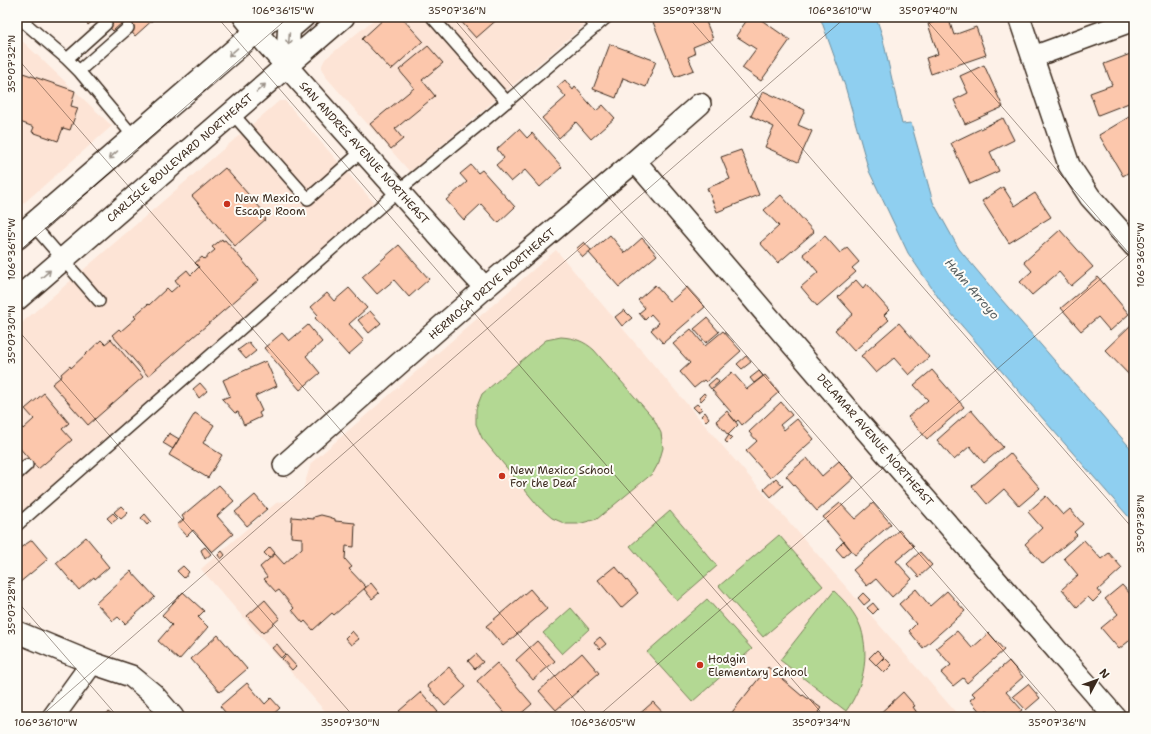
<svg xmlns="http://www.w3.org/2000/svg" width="1151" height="734" font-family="'Shantell Sans',sans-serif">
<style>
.built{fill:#fde4d6}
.green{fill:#b3d893;stroke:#778158}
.water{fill:#8fcff0;stroke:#6d8d9c}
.building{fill:#fcc7ac;stroke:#3b2a1e}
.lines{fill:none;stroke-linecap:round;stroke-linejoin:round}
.service-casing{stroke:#3b2a1e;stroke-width:14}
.minor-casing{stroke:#3b2a1e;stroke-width:24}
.secondary-casing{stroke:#3b2a1e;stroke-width:25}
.service{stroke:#fdfcf7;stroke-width:11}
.minor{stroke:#fdfcf7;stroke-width:21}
.secondary{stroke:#fdfcf7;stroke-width:22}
.oneway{stroke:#9c938a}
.ticks{fill:none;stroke:#3b2a1e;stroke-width:1;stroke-opacity:0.45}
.poi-dot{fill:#c8321e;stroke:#fdfcf7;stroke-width:1.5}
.labels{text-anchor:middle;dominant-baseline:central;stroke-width:4;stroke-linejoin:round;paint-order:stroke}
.street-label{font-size:11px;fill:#3b2a1e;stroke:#fdfcf7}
.poi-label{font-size:11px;fill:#3b2a1e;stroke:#fdfcf7;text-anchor:start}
.water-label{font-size:12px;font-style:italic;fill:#545c5d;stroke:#fdfcf7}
.neatline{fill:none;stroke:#3b2a1e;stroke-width:1.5}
.ticks-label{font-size:10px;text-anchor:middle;fill:#3b2a1e}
</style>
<rect width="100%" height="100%" fill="#fdf1e8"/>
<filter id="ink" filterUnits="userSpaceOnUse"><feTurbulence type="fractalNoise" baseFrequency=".025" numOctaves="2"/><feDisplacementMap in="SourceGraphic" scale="8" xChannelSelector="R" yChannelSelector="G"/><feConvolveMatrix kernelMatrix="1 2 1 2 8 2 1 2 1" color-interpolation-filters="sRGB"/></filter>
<g filter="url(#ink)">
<path class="built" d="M377 17H594L410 172 326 77 322 70V65L325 59Z
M17 36 112 126 17 209Z
M279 101H285L375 204 17 516V327Z
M556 250 726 450 960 717H330L201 569 276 503 291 499 303 489 311 463Z"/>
<path class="green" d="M561 337C575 338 584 341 594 350L654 419 661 433 663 448 659 462 653 473 597 519 578 524H566L552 518 539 507 482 438 476 424V409L482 394 546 340Z
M670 511 717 566 677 601 630 546Z
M779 535 823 586 763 637 719 586Z
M834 591C845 601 856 614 861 628 870 657 863 688 846 711L780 660Z
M707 599 752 649 692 702 647 652Z
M571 608 589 629 562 654 543 633Z"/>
<path class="water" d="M820 17H876L882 35 902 124 911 123 933 202 959 249 1001 299 1134 452V523L942 303 908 253 869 171 845 86Z"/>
<path class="building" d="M82 17H97L88 25Z
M100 17H156L135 36 123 22 113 31Z
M386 17H401L423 41 391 70 362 39Z
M457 17H500L476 38Z
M651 17H700L702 20 705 19 713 39 693 47 695 54 688 57 694 70 675 77Z
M749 17H757L790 40 761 81 742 68 756 49 736 36Z
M948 17 954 35 976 27 986 55 931 74 926 58 938 54 928 24Z
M610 44 656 61 646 87 623 78 616 98 593 89Z
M428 46 443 63 422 80 435 96 395 129 403 139 391 149 370 124 414 88 399 70Z
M1133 53 1134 101 1098 115 1090 93 1112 85 1104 64Z
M984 65 1003 107 965 124 954 100 968 93 960 76Z
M17 71 75 91 71 106 78 108 70 130 63 128 58 141 32 132 34 127 17 121Z
M565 80 573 90 575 87 596 111 603 105 615 118 591 139 576 122 559 138 542 118 566 97 557 87Z
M763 91 805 110 798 125 812 131 798 162 765 147 774 127 751 116Z
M1134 114V169L1123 176 1099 135Z
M1003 118 1014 140 990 152 999 171 970 184 951 143Z
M519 129 527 138 532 133 562 167 540 187 525 170 511 182 496 165 504 158 497 149Z
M741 150 759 195 717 212 707 188 730 179 721 157Z
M471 165 478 173 482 170 515 207 498 223 481 204 464 220 446 200 467 182 460 174Z
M225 168 263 211 261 213 266 219 235 246 192 196Z
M1003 187 1015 206 1035 193 1051 217 1009 243 982 201Z
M781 195 814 232 778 263 760 243 779 226 764 210Z
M1060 230 1093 267 1071 286 1059 272 1032 295 1020 282 1032 271 1024 262Z
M610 235 625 253 642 238 657 255 619 287 589 253Z
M825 236 840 253 847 248 859 262 852 268 856 272 817 306 801 287 818 272 803 254Z
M222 239 223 241 225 240 259 280 148 376 112 335 119 329 121 331 136 318 134 316 148 304 149 305 167 288 171 292 179 285 175 280 187 270 191 275 199 267 195 263 202 257 204 259 215 250 212 247Z
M584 242 591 250 583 257 576 249Z
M399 245 429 279 409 297 394 280 377 294 362 277Z
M1098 277 1129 314 1110 331 1098 317 1081 331 1061 308Z
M856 280 863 288 866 284 889 310 884 315 889 320 854 351 835 330 853 314 838 297Z
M655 285 670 302 687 287 705 307 663 343 651 330 659 323 651 314 645 320 639 313 645 308 638 300Z
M349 288 367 308 349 324 364 341 348 355 315 318 318 315 311 307 327 293 334 301Z
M624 310 632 318 622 326 615 317Z
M370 311 381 323 369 333 358 320Z
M707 318 719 332 706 343 694 329Z
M1134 322V380L1105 350Z
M899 323 929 357 909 375 894 358 876 373 861 356Z
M308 325 322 342 306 356 320 373 300 390 264 348 282 333 289 341Z
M691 329 705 346 723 331 741 351 706 382 704 380 694 388 680 372 690 363 673 344Z
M111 339 143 377 88 425 52 384 62 376 61 374 70 366 71 368 101 340 105 344Z
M249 342 256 351 246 359 238 350Z
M746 356 751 362 742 369 737 364Z
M266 361 277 386 255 396 262 411 259 413 261 417 244 425 238 412 235 413 222 399 230 396 223 380Z
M932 370 964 407 927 439 908 417 928 400 914 385Z
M759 371 763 376 754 383 750 378Z
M732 372 747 389 765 375 779 392 742 425 738 420 736 422 729 414 731 412 712 390Z
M716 378 719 382 711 389 708 385Z
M200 383 207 391 199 398 193 389Z
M44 393 69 423 62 429 72 440 38 469 17 445V422L23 429 34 419 25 409Z
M704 393 706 396 701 401 699 398Z
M781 402 792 415 780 425 784 430 797 419 814 439 770 478 746 451 757 441 749 432Z
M697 404 702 409 698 412 693 407Z
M971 410 1003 447 984 463 970 446 954 460 937 440Z
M727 411 738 425 728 435 716 421Z
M705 412 709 418 706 421 701 416Z
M195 413 214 425 203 443 222 455 208 478 169 455Z
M169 433 179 439 173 449 163 443Z
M729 435 732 438 727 443 725 441Z
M1010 453 1040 488 1019 506 1004 489 987 504 972 486Z
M807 458 822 476 839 461 854 478 817 511 786 476Z
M776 478 783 486 771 497 764 489Z
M219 485 234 501 217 516 233 534 212 552 193 530 187 536 177 525 184 519 182 516Z
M255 495 267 509 247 526 235 512Z
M1046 496 1063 515 1070 509 1083 524 1074 532 1077 535 1043 564 1025 544 1042 528 1028 512Z
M840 503 855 519 873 503 891 524 855 555 823 517Z
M121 506 128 513 121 519 114 512Z
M113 513 118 518 112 523 107 518Z
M145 514 151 521 147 525 141 518Z
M321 515 329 517 335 519V521L355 523 354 547 346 546 345 559 352 567 349 569 366 587 334 615 332 613 313 630 305 621 303 623 292 610 294 608 279 590 276 592 264 579 267 577 260 567 275 554 284 564 302 548V538L291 537 292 517 314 519V517Z
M899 530 914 546 896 561 912 579 892 597 876 579 867 586 853 570Z
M86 537 101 555 100 556 109 567 95 579 94 577 79 590 56 563Z
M32 540 48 559 19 583 17 580V550Z
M1084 540 1101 559 1109 553 1122 568 1098 590 1101 594 1093 602 1088 597 1077 607 1062 589 1078 575 1064 558Z
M844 541 851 550 843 557 836 549Z
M205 547 211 554 205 559 201 550Z
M270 547 275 553 269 558 264 553Z
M222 551 225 555 221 559 218 555Z
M920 552 932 565 919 577 907 564Z
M183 566 189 572 184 578 177 571Z
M615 566 638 593 621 608 598 580Z
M131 571 155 597 125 624 118 617 113 621 96 603Z
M371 583 379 593 372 599 364 589Z
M1122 585 1134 598V637L1119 649 1101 628 1118 614 1105 599Z
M530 589 547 609 503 646 486 626Z
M916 589 930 606 947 591 965 611 923 648 909 631 916 624 899 604Z
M183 592 204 611 198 617 208 627 179 660 158 641 172 625 162 615Z
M863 593 870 600 864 605 858 598Z
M265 600 280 618 263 633 247 616Z
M873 603 878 609 873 614 867 608Z
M352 631 359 639 351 645 345 638Z
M957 631 972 648 989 633 1004 650 967 683 963 678 953 686 941 673 951 665 936 648Z
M218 635 247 669 220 692 191 659Z
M600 637 606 644 600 649 594 642Z
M537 641 555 661 533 680 516 660Z
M277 644 285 654 281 658 272 648Z
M877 650 884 657 876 665 869 658Z
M582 653 599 673 556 710 539 691Z
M476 654 483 662 475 669 468 661Z
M286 655 296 666 292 670 282 659Z
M885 658 892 665 884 673 877 666Z
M1009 661 1023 677 1006 692 1022 710 1014 717H993L987 710 982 714 970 700 975 696 972 693Z
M497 663 532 704 517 717H508L477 681Z
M449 667 466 687 445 706 427 686Z
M768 667 802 696 803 695 821 708 818 712 824 717H730L729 716Z
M247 683 265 704 271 698 280 708 270 717H229L220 706Z
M1028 684 1040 698 1026 710 1013 696Z
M421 692 438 712 432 717H405L399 711Z
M903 692 915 706 913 707 920 717H876Z
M653 702 667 717H636Z
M536 711 541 717H530Z
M108 712 115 717H104Z"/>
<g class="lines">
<g class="service-casing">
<path id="service" d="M18 17 67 59 79 71 134 137
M432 17 507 102
M588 17 596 27
M67 59 106 24
M79 71 128 28
M232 113 308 199 362 151
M33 225 99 301
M17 474 27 465
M17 525 398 191 485 120 607 17"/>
</g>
<g class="minor-casing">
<path id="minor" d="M244 17 256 32 485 288
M1019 17 1069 165 1090 197 1134 246
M1033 57 1134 20
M635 161 856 419 1115 717
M284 465 485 288 635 161 700 104
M17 632 92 663 131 676 153 694 173 717
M53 717 92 663"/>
</g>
<g class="secondary-casing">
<path id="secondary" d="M287 66 289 29 303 17
M17 238 273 17
M17 299 343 17"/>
</g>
<use href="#service" class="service"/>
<use href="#minor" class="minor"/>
<use href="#secondary" class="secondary"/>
</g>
<defs><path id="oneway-shaft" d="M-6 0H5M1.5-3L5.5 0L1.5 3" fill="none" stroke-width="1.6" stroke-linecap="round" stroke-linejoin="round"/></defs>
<g class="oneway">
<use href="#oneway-shaft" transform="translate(289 39) rotate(94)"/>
<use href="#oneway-shaft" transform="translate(233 52) rotate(139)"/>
<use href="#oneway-shaft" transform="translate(261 88) rotate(-41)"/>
<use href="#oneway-shaft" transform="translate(113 155) rotate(139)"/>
<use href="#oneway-shaft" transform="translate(46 274) rotate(-41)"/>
</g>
</g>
<path class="ticks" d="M217 17 825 717M452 17 1061 717M688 17 1134 530M924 17 1134 259M17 58 590 717M17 253 289 17M17 329 354 717M17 601 118 717M40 717 846 17M597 717 1134 250"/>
<g class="poi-dot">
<circle cx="227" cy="204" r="4"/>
<circle cx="502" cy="476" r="4"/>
<circle cx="700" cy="665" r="4"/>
</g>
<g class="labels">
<g class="street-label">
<text transform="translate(364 153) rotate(48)">SAN ANDRES AVENUE NORTHEAST</text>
<text transform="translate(180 158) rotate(-41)">CARLISLE BOULEVARD NORTHEAST</text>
<text transform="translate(492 284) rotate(-41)">HERMOSA DRIVE NORTHEAST</text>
<text transform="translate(875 440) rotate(49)">DELAMAR AVENUE NORTHEAST</text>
</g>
<g class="poi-label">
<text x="235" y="198">New Mexico<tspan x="235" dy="13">Escape Room</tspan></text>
<text x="510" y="470">New Mexico School<tspan x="510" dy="13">For the Deaf</tspan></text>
<text x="708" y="659">Hodgin<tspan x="708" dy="13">Elementary School</tspan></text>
</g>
<g class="water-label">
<text transform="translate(972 289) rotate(49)">Hahn Arroyo</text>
</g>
</g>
<rect width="1151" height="734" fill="none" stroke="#fdfcf7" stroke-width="44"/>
<g transform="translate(1097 680) rotate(49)" stroke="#fdfcf7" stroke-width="3" paint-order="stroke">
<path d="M0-3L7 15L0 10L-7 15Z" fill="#3b2a1e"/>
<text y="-6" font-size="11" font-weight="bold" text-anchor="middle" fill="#3b2a1e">N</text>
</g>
<rect x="22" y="22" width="1107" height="690" class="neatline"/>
<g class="ticks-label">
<text x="283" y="14">106°36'15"W</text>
<text x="457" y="14">35°07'36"N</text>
<text x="692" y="14">35°07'38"N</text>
<text x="840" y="14">106°36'10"W</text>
<text x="928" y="14">35°07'40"N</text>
<text transform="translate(11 64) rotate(-90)" y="4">35°07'32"N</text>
<text transform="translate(11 249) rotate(-90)" y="4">106°36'15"W</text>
<text transform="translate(1140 255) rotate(-90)" y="4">106°36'05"W</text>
<text transform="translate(11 335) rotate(-90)" y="4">35°07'30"N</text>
<text transform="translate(1140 524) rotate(-90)" y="4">35°07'38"N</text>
<text transform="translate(11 606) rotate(-90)" y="4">35°07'28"N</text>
<text x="46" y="726">106°36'10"W</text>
<text x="350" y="726">35°07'30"N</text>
<text x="603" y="726">106°36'05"W</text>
<text x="821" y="726">35°07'34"N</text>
<text x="1057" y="726">35°07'36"N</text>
</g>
</svg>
